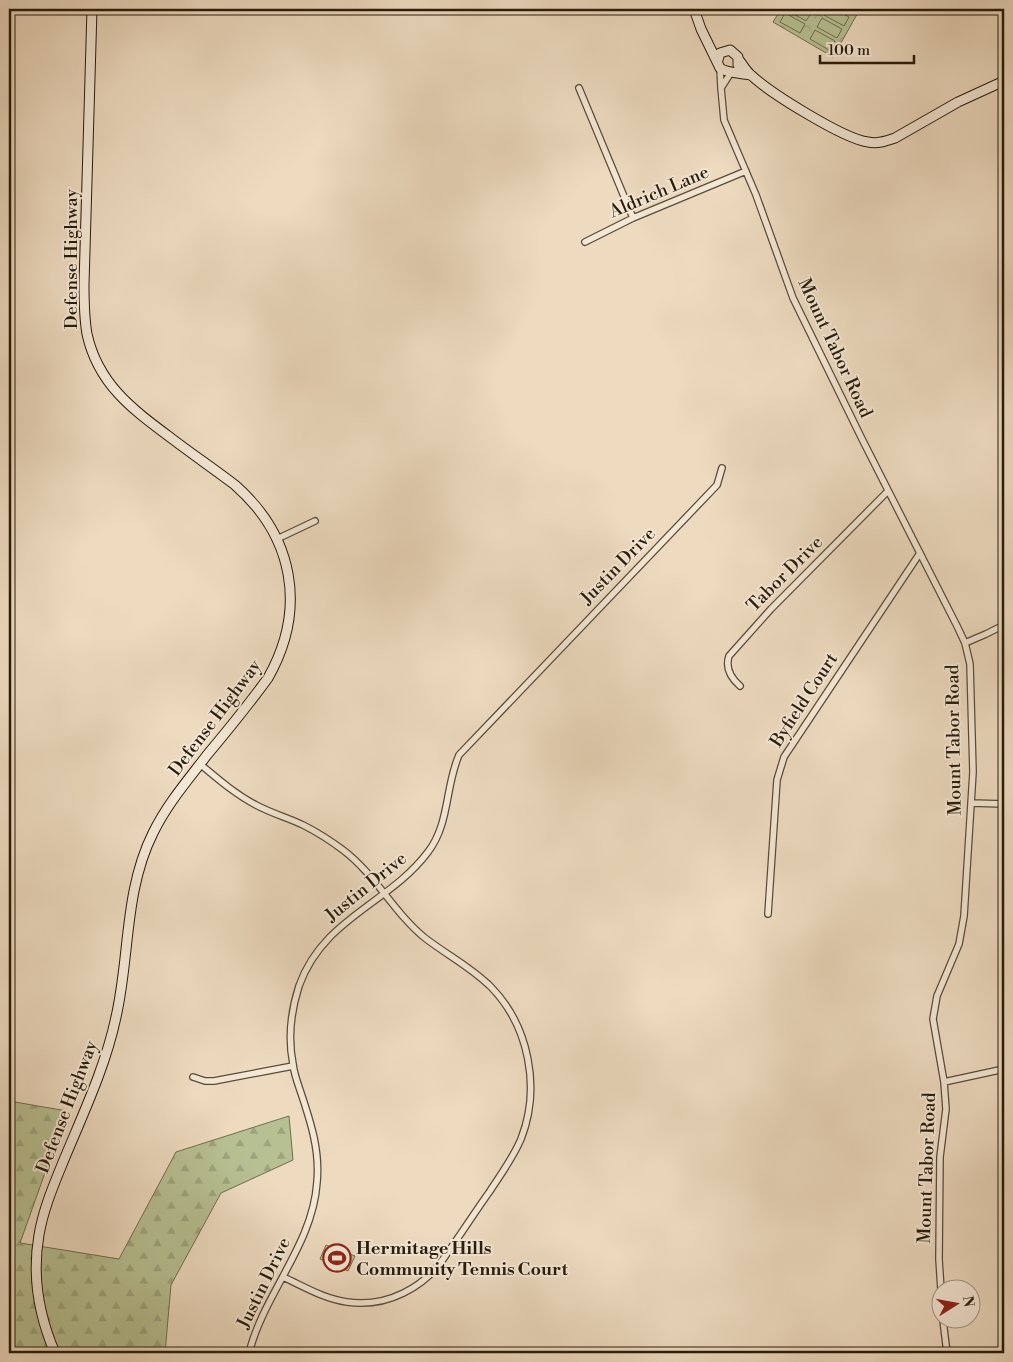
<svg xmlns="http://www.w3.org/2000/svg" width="1013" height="1362" font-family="'Libre Bodoni',serif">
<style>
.forest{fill:url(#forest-firs);stroke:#706e4e}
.park{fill:url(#park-crowns);stroke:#706e4e}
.garden{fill:#b7c092;stroke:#706e4e}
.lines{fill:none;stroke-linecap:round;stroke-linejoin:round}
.street-casing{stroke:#594c38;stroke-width:8}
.secondary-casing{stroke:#281c0b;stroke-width:11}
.street{stroke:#f3e7d5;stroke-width:5.5}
.secondary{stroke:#f3e7d5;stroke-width:9}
.labels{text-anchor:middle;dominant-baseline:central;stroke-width:4;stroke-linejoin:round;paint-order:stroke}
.street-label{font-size:18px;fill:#281c0b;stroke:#f3e7d5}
.poi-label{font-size:18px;font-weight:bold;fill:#281c0b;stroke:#f3e7d5;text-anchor:start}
</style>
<defs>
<pattern id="forest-firs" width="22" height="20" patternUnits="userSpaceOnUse" patternTransform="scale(1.25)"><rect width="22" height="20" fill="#b7c092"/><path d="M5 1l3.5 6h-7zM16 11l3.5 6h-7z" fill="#9da47d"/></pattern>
<pattern id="park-crowns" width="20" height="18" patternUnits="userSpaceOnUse" patternTransform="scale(1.25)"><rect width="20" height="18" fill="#b7c092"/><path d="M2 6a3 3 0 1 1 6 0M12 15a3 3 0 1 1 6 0" fill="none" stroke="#9da47d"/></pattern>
</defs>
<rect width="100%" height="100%" fill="#eddabf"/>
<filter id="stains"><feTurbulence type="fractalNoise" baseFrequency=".004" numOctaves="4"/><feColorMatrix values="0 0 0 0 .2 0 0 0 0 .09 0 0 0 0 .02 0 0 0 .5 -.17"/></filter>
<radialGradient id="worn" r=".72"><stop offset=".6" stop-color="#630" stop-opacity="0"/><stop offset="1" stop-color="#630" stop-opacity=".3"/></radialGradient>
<path class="forest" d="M9 1101 67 1111 20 1243 119 1259 176 1152 289 1116 293 1160 221 1193 171 1285 165 1353H9Z"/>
<path class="park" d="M781 9H860L833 57 773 22Z"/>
<path class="garden" d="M788 9H806L812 12 806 21 787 10Z
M828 9H834L849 17 844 26 824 15Z
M785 13 805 24 800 33 780 22Z
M822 18 842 29 837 38 817 27Z
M815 30 835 41 829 50 810 39Z
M326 1245 355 1256 348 1271 320 1259Z"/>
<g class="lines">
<g class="street-casing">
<path id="street" d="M720 68 721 88 732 71
M579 88 633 218
M721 88 724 120 756 195 793 298 862 439 957 626 965 643 970 664 973 772 964 916 959 944 937 996 933 1019 944 1082 946 1109 940 1157 939 1259 941 1290
M585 242 633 218 746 171
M277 539 315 521
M965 643 986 634 1004 625
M740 686C731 678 725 668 729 656L771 609 888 491
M200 764C218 779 235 794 256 805 271 813 288 818 303 825 317 832 331 841 343 850 376 875 394 913 425 938 447 955 471 967 491 987 529 1026 541 1088 521 1139 513 1158 501 1174 490 1191 475 1212 461 1234 446 1255 425 1288 386 1308 347 1302 324 1299 303 1286 283 1277
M971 803 1004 804
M768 914 777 780 784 757 920 553
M193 1077 205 1081H214L293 1066
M944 1082 1004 1069
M943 1320 947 1353
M249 1353C264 1293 313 1245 317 1182 320 1151 311 1123 301 1093 298 1084 294 1074 293 1064 288 1039 291 1011 299 986 323 918 389 904 428 852 450 823 445 787 459 755L717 485 722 468"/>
</g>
<g class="secondary-casing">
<path id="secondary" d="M694 9 701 29 720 68C726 73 741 73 750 75
M718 60 720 53 730 50 738 57V65
M739 60C743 65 746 71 751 75 770 93 844 139 868 142 878 144 886 141 895 138L958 102 1004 81
M55 1353C39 1316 32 1275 39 1235 43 1211 52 1189 61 1167 81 1118 105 1069 116 1017 130 956 124 891 153 833 167 804 188 780 207 755 228 730 249 704 268 678 307 609 294 537 235 485 214 469 192 454 171 438 132 409 98 384 87 334 84 317 84 301 84 284L92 9"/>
</g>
<use href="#street" class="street"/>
<use href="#secondary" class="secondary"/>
</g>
<defs>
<g id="stadium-ring" transform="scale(1.4375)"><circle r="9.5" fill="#f3e7d5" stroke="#8f2418" stroke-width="1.5"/><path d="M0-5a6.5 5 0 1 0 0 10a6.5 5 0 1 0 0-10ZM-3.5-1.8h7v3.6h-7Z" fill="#8f2418"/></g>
</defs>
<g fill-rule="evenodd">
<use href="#stadium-ring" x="337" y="1258"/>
</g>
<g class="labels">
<g class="street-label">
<text transform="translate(659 192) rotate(-23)">Aldrich Lane</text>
<text transform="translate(71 259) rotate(-90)">Defense Highway</text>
<text transform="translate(835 348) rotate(65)">Mount Tabor Road</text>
<text transform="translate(618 566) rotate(-46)">Justin Drive</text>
<text transform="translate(785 574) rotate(-45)">Tabor Drive</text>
<text transform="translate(804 700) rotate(-57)">Byfield Court</text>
<text transform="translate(215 718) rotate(-53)">Defense Highway</text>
<text transform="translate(954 740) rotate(-91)">Mount Tabor Road</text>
<text transform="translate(366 887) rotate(-39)">Justin Drive</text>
<text transform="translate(67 1107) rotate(-69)">Defense Highway</text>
<text transform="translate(927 1168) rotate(-88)">Mount Tabor Road</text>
<text transform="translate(264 1283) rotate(-64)">Justin Drive</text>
</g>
<g class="poi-label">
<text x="356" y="1248">Hermitage Hills<tspan x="356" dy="21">Community Tennis Court</tspan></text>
</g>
</g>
<rect width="1013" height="1362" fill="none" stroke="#eddabf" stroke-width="30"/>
<rect x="10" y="10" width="993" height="1342" fill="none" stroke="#281c0b" stroke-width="2.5"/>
<rect x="15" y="15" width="983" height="1332" fill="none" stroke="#281c0b"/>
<g transform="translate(956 1304) rotate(79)"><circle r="24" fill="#f3e7d5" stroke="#a29684"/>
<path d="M0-4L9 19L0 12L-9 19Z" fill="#8f2418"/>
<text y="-8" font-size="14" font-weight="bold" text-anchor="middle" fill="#281c0b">N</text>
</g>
<path d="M820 55v8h94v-8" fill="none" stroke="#281c0b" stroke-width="2.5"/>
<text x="828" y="55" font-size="15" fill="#281c0b" stroke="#f3e7d5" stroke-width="4" paint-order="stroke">100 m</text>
<rect width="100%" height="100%" filter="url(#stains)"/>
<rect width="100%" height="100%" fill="url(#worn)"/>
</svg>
